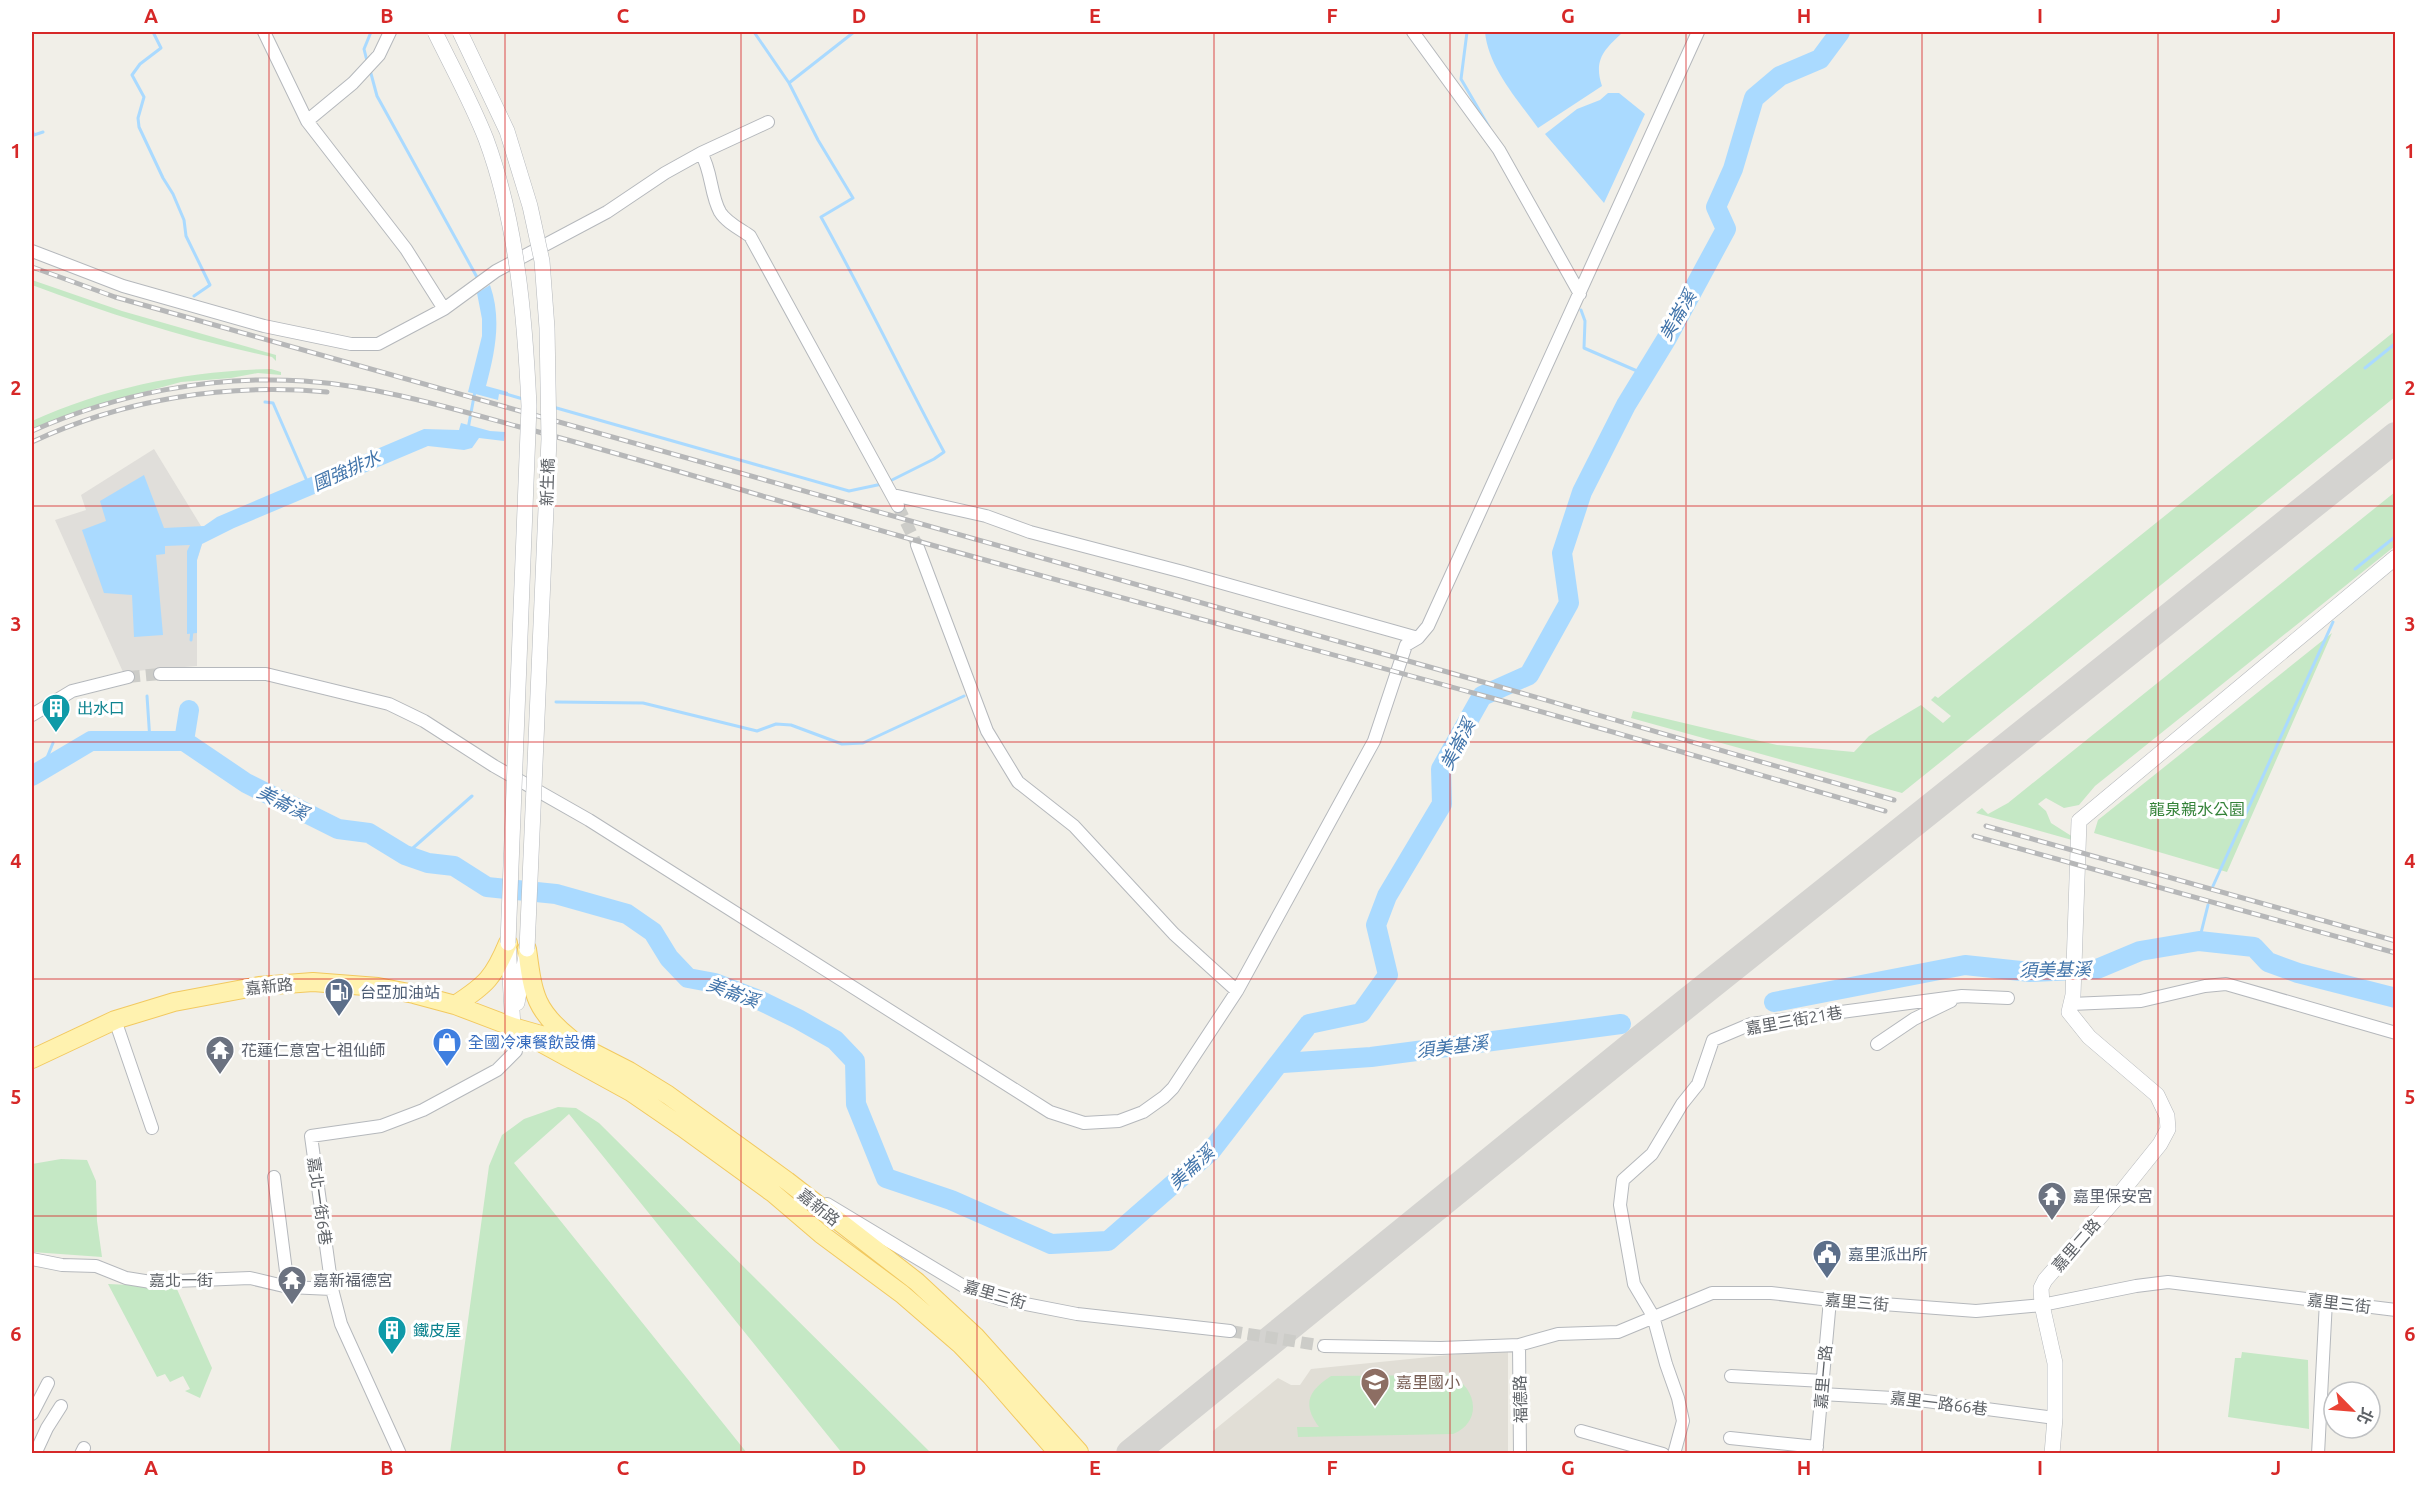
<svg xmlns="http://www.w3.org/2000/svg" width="2427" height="1485" font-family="Ubuntu,'Noto Sans TC',sans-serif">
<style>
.industrial{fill:#e0deda}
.education{fill:#e1ded6}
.green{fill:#c5e8c5}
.water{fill:#aadaff}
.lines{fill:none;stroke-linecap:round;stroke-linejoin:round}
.stream{stroke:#aadaff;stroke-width:3}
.river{stroke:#aadaff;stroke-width:20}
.taxiway{stroke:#d4d3d0;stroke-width:30}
.minor-tunnel{stroke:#ccccc8;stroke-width:12;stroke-dasharray:12 6;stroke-linecap:butt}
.minor-casing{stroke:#b5b8bc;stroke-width:14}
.tertiary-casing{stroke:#b5b8bc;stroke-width:16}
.primary-casing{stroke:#f2c960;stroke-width:20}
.minor{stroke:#fff;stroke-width:12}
.tertiary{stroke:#fff;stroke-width:15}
.primary{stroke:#fff2af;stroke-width:18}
.rail-casing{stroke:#b6b7b8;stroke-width:5}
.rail{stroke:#fff;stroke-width:3;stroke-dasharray:9;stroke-linecap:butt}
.tertiary-bridge-casing{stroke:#b5b8bc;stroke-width:16;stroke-linecap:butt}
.tertiary-bridge{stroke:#fff;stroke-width:15}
.grid{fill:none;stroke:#d62828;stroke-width:1.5;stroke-opacity:0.55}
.labels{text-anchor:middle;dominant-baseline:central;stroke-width:6;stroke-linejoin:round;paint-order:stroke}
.street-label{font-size:16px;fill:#5f6368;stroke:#fff}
.culture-label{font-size:16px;fill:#0d838f;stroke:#fff;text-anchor:start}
.park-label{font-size:16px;fill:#348238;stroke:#fff}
.service-label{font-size:16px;fill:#4e5e75;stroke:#fff;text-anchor:start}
.shop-label{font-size:16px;fill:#366cbe;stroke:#fff;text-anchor:start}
.worship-label{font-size:16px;fill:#5b616d;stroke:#fff;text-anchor:start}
.education-label{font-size:16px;fill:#785e54;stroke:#fff;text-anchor:start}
.water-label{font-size:18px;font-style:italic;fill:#4174aa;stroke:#fff}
.neatline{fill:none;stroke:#d62828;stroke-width:2}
.grid-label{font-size:20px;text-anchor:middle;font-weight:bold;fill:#d62828}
</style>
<rect width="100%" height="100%" fill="#f1efe8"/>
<path class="industrial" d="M154 449 201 526 202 544 197 560V666L123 672 55 520 86 510 81 495Z"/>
<path class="education" d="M1508 1349V1453L1213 1454V1431L1278 1378 1291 1385H1300L1311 1369Z"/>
<path class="green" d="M32 280 122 311 276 355V361L272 357C190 340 109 314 32 285Z
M2395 331V397L1902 793 1631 718 1633 711 1777 745 1854 752 1869 736 1921 705 1943 723 1951 716 1931 700 1935 696 1938 698Z
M271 369 281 372V375L258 373 231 378 181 382 82 409 32 429V421C107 387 188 371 271 369Z
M2395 492V546L2095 786 2079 805 2064 808 2046 798 2038 804 2046 811 2051 823 2073 837 2072 840 1976 813 1982 808 1988 814 2008 803Z
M2332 633 2227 872 2094 833 2098 820Z
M558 1107 576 1108 599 1123 931 1453H842L569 1114 514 1163 747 1453H450L489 1166 502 1135 524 1119Z
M61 1159 87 1160 96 1181 97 1221 102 1257 32 1252V1164Z
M108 1284 176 1287 212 1368 200 1398 185 1391 190 1389 183 1376 170 1382 165 1374 157 1377Z
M2242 1352 2308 1360 2309 1429 2228 1417 2235 1358H2241Z
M1450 1375C1477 1387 1483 1422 1453 1434L1298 1437 1297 1427H1319C1302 1404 1308 1391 1331 1376Z"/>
<path class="water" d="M1485 32H1623C1605 49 1593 59 1602 86L1538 128C1518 100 1488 67 1485 32Z
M1608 93H1619L1645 114 1604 203 1545 134 1577 109 1600 100Z
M490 285C502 319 495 352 486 386L508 392V396L499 394 498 400 468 392 482 336V319L477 293Z
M461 423 490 431 505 432 504 441 479 438 472 448 464 450 428 446 234 528 202 544 197 560V633L187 634V551L190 545 165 546V554L156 555 163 635 134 637 132 595 104 593 82 530 106 521 100 501 144 475 164 528 204 526 217 517 424 429 459 430Z"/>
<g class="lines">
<path class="stream" d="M153 32 161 48 140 64 132 75 144 97 138 118 139 127 163 178 173 194 184 220 186 236 210 285 194 296
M754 32 789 83 818 140 853 198 821 217C864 294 902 374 944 452L934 459 888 482
M1467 32 1461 79 1489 127
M367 61 364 49 371 32
M370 70 377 96 478 279
M789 83 854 32
M32 130 34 135 43 132
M1549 228 1576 277
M1581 310 1585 321 1584 348 1644 374
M32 350V352
M2365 368 2396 343
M506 394 523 399
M265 402 273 403 307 481
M553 407 849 491 882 484
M468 429 475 391
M2355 569 2396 536
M191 640 192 630
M147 696 150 741
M556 702 643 703 757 731 776 724 791 725 842 744 863 743 964 696
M42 770 53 743
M405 855 472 796
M2213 886 2333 622
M2199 941 2208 905"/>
<path class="river" d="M184 741 189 710
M32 776 91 741H184L246 783 338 829 369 833 405 855 428 863 454 866 487 887 556 894 627 914 653 932 669 958 688 978 715 983 759 1000 798 1019 835 1040 855 1061 856 1104 886 1178 951 1200 1051 1244 1108 1241 1211 1151 1309 1024 1361 1013 1388 975 1376 925 1387 896 1442 804 1441 769 1482 696 1529 675 1569 603 1562 553 1582 492 1626 405 1667 338 1726 229 1716 207 1733 169 1754 98 1780 76 1820 59 1840 32
M1774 1002 1965 965 2030 972 2097 969 2140 951 2199 941 2254 947 2268 962 2298 973 2396 998
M1283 1063 1371 1057 1621 1024"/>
<path class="taxiway" d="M1131 1454 1632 1047 2396 437"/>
<path class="minor-tunnel" d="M898 506 917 545
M128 677 160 674
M1230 1331 1324 1346"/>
<g class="minor-casing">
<path id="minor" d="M264 32 307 121 406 249 444 309
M1413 32 1499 150 1580 294
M307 121 353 83 379 55 390 32
M701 153 768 122
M32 251 123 286 264 326 351 344H378L444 309 496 271 607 212 665 173 701 153C712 171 710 194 720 212 726 222 740 229 750 236L898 506
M893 495 986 516 1030 532 1183 572 1418 638
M917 545 987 731 1018 782 1074 826 1174 934 1237 991
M160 674H266L389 704 424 721 494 766 589 820 1050 1112 1084 1123 1119 1121 1143 1112 1164 1097 1173 1088 1237 991 1374 741 1406 645 1418 638 1428 626 1698 32
M32 715 72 691 128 677
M2071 1004 2141 1001 2205 986 2226 984 2396 1033
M115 1020 152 1128
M1877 1044 1914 1019 1951 1001
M274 1177 288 1287
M827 1204 965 1287 1000 1299 1077 1314 1230 1331
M32 1259 62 1265 96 1266 126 1278 151 1282 250 1278 288 1287 332 1289
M1519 1345 1520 1454
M1324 1346 1441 1348 1519 1345 1558 1334 1618 1332 1712 1293H1771L1830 1300 1976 1311 2042 1305 2136 1286 2168 1282 2396 1310
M1731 1376 1823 1381
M1821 1394 1911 1399 2055 1418
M32 1414 48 1383
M1581 1431 1663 1454
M1730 1438 1817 1447
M35 1454 47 1428 61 1406
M81 1454 84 1448
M400 1454 341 1324 332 1289 311 1136 381 1126 423 1110 497 1070 516 1051 513 1027
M1674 1454 1683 1421 1678 1398 1666 1364 1653 1316 1634 1284 1620 1205 1623 1180 1652 1154 1682 1104 1698 1084 1713 1040 1751 1024 1962 996 2008 998
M1816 1454 1830 1300
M2318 1454 2326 1301"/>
</g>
<g class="tertiary-casing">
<path id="tertiary" d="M508 943 513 1027
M517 1003 526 956
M2052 1454 2055 1418V1363L2042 1305 2041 1288 2045 1280 2119 1195 2160 1144 2168 1129 2167 1116 2157 1095 2089 1037 2069 1012 2073 995 2079 821 2396 557"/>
</g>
<g class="primary-casing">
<path id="primary" d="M527 949C533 993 534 1010 571 1039
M455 1005C486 985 494 977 508 943
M538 1041 631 1092 682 1127 773 1193 821 1234 902 1294 961 1345 991 1376 1059 1454
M32 1059 115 1020 174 1002 259 986 313 982 378 987 414 994 455 1005 513 1027 580 1046 629 1071 668 1095 787 1181 917 1282 975 1336 1079 1452"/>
</g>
<use href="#minor" class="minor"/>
<use href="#tertiary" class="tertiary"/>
<use href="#primary" class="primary"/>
<g class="rail-casing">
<path id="rail" d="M32 267 115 297 1483 682 1894 800
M32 431C116 394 211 375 304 381 378 386 450 408 520 427 648 461 774 500 900 536 1092 591 1285 641 1477 694 1614 731 1749 772 1885 811
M32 442C124 399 226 383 327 392
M1986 826 2396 941
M1974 836 2396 953"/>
</g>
<use href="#rail" class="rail"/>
<g class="tertiary-bridge-casing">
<path id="tertiary-bridge" d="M435 32C452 67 472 103 486 139 517 223 525 318 529 406L508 943
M460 32 507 131 530 206 542 261 547 328 549 439 527 949"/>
</g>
<use href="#tertiary-bridge" class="tertiary-bridge"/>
</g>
<path class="grid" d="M269 32V1454M505 32V1454M741 32V1454M977 32V1454M1214 32V1454M1450 32V1454M1686 32V1454M1922 32V1454M2158 32V1454M32 270H2396M32 506H2396M32 742H2396M32 979H2396M32 1216H2396"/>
<defs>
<g id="building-pin" transform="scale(1.5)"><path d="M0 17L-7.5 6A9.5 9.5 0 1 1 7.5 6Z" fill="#0f9aa8" stroke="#fff"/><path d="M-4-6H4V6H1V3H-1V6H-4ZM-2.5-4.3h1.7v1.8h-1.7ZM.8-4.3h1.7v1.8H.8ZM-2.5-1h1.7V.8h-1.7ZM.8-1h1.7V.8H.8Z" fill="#fff"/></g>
<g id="fuel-pin" transform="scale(1.5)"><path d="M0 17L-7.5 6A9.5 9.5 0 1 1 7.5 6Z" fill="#5c6f8a" stroke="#fff"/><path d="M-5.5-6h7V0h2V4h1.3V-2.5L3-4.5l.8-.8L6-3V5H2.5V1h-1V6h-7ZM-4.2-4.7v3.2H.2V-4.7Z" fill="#fff"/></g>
<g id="shop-pin" transform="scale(1.5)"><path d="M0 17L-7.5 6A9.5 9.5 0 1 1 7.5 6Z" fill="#3f7fe0" stroke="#fff"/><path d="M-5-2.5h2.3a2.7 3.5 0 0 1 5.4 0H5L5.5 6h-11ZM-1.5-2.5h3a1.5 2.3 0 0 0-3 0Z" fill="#fff"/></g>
<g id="temple-pin" transform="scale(1.5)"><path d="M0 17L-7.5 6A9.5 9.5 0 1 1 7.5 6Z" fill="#6b7280" stroke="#fff"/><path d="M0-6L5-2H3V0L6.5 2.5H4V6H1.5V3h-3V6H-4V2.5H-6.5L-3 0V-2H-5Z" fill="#fff"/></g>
<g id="civic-pin" transform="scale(1.5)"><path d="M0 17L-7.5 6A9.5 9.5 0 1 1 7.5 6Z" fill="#5c6f8a" stroke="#fff"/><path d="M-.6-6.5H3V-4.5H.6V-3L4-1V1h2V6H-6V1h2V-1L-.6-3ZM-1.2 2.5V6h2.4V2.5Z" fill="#fff"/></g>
<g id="school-pin" transform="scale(1.5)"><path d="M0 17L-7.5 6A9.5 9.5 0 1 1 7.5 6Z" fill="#8d6e63" stroke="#fff"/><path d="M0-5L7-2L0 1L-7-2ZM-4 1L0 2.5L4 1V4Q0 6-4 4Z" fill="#fff"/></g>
</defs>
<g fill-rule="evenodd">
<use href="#building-pin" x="56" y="708"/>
<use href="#fuel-pin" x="339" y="992"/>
<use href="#shop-pin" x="447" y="1042"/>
<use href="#temple-pin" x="220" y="1050"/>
<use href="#temple-pin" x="2052" y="1196"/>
<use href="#civic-pin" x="1827" y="1254"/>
<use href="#temple-pin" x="292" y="1280"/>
<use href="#building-pin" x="392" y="1330"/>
<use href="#school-pin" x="1375" y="1382"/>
</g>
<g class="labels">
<g class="street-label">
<text transform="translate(547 482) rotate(-88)">新生橋</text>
<text transform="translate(269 986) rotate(-6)">嘉新路</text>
<text transform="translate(1794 1020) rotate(-10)">嘉里三街21巷</text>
<text transform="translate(320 1201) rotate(82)">嘉北一街6巷</text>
<text transform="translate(819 1207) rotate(39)">嘉新路</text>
<text transform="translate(2076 1245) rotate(-49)">嘉里二路</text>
<text x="181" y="1280">嘉北一街</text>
<text transform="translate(995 1294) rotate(16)">嘉里三街</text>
<text transform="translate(1857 1302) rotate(5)">嘉里三街</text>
<text transform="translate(2339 1303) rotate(7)">嘉里三街</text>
<text transform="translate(1823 1377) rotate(-85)">嘉里一路</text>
<text transform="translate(1520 1399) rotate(-91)">福德路</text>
<text transform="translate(1939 1403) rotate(7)">嘉里一路66巷</text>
</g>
<g class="culture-label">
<text x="77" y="708">出水口</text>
<text x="413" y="1330">鐵皮屋</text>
</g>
<g class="park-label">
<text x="2197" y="809">龍泉親水公園</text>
</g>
<g class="service-label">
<text x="360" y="992">台亞加油站</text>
<text x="1848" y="1254">嘉里派出所</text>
</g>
<g class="shop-label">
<text x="468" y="1042">全國冷凍餐飲設備</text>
</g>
<g class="worship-label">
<text x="241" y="1050">花蓮仁意宮七祖仙師</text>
<text x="2073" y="1196">嘉里保安宮</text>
<text x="313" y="1280">嘉新福德宮</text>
</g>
<g class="education-label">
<text x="1396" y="1382">嘉里國小</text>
</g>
<g class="water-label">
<text transform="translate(1677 315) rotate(-60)">美崙溪</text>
<text transform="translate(346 470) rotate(-24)">國強排水</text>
<text transform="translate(1457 744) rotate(-63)">美崙溪</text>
<text transform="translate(283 802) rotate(27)">美崙溪</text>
<text transform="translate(2055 969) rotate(-1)">須美基溪</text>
<text transform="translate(733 992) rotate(20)">美崙溪</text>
<text transform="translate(1452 1046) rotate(-7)">須美基溪</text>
<text transform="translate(1191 1167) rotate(-43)">美崙溪</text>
</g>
</g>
<rect width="2427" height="1485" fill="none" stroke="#ffffff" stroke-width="66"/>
<g transform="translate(2352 1410) rotate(115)"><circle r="28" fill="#ffffff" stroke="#bfc1c3" stroke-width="1.5"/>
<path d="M0-4.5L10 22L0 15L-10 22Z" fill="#ea4335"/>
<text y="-9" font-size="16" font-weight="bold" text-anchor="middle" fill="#5f6368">北</text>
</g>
<rect x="33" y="33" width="2361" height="1419" class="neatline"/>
<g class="grid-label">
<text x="151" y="23">A</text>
<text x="387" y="23">B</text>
<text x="623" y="23">C</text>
<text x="859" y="23">D</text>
<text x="1095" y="23">E</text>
<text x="1332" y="23">F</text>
<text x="1568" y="23">G</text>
<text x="1804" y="23">H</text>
<text x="2040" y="23">I</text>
<text x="2276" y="23">J</text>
<text x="16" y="158">1</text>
<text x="2410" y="158">1</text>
<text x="16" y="395">2</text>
<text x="2410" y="395">2</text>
<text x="16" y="631">3</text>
<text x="2410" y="631">3</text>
<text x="16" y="868">4</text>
<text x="2410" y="868">4</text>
<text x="16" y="1104">5</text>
<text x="2410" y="1104">5</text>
<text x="16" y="1341">6</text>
<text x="2410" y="1341">6</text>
<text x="151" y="1475">A</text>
<text x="387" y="1475">B</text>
<text x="623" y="1475">C</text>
<text x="859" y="1475">D</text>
<text x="1095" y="1475">E</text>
<text x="1332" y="1475">F</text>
<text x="1568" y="1475">G</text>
<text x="1804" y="1475">H</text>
<text x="2040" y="1475">I</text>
<text x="2276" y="1475">J</text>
</g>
</svg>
